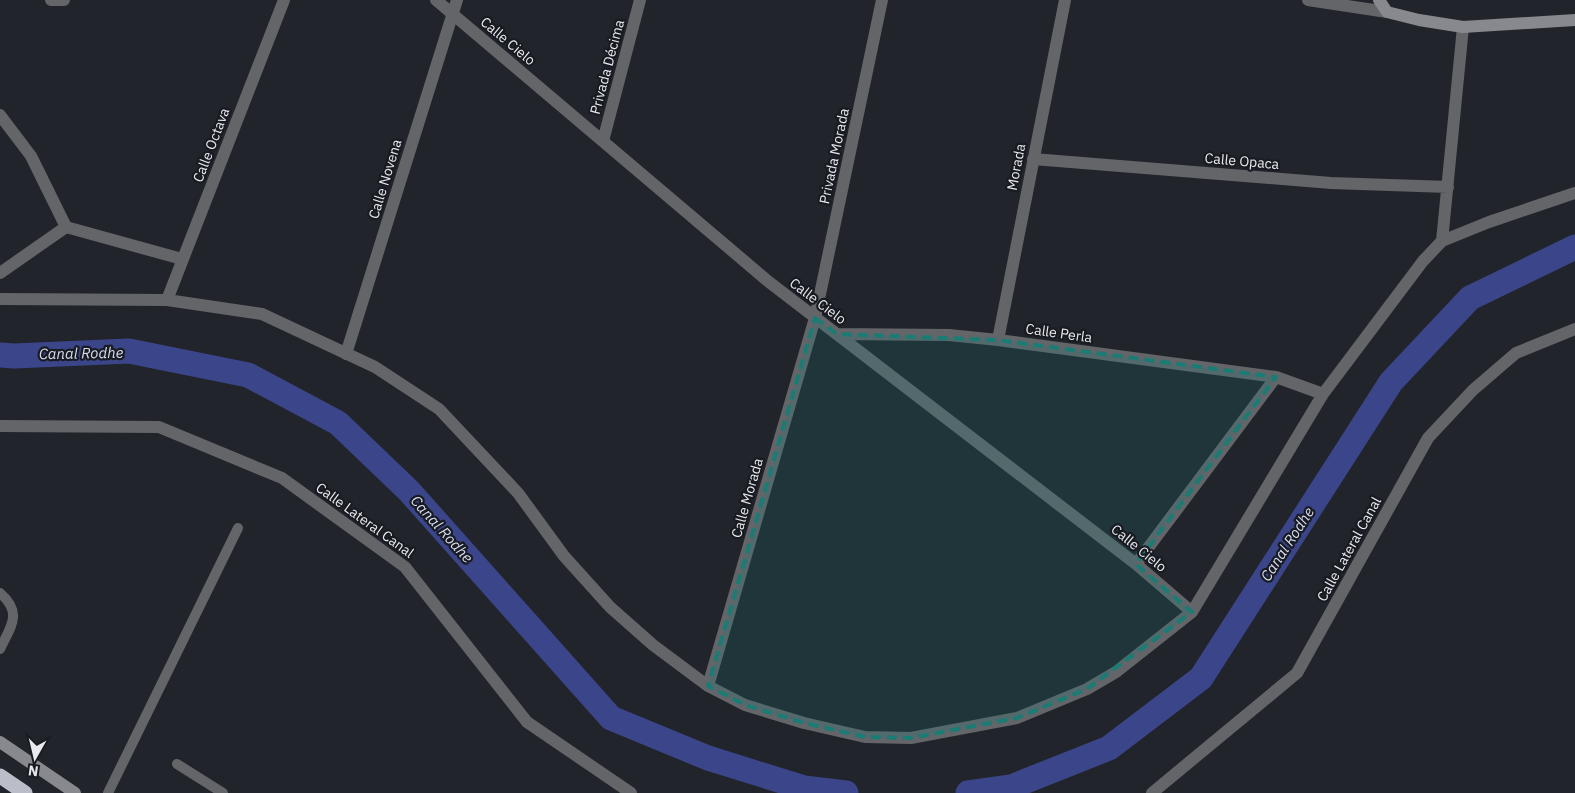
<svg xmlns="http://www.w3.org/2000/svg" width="1575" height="793" font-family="'IBM Plex Sans',sans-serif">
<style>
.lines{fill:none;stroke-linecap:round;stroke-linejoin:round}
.canal{stroke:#3b458a;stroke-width:25}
.lane{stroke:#636569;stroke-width:10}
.street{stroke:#636569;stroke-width:12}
.secondary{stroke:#87898f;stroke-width:12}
.highway{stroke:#bbbec8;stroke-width:15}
.marked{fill:#1a7c74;fill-opacity:0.2;stroke:#1a7c74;stroke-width:4;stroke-dasharray:10 6;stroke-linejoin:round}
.labels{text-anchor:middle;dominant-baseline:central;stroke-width:4.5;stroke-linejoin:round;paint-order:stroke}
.street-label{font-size:14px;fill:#e8eaef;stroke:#191b22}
.water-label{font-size:15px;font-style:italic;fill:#d7ddf1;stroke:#191b22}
</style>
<rect width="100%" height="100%" fill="#22242c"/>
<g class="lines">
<path class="canal" d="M0 355 14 356 129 351 248 375 338 423 409 491 611 718 708 758 804 788 846 793
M968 793 1011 787 1109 748 1201 678 1391 382 1470 298 1575 247"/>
<path class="lane" d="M0 593C23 613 11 626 0 649
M177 764 223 793
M108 793 238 528"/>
<path class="street" d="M51 0H64
M436 0 769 282 1136 564 1192 612
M1308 0 1387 12
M0 115 31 156 66 227
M603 141 640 0
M1033 159 1331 183 1448 187
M1442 241 1463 27
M0 273 66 227 182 259
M0 299 167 300 262 314 375 367 439 409 518 493 564 556 610 607 653 645 708 686 745 705 804 723 865 737 911 738 1017 718 1087 689 1116 672 1192 612 1323 394 1423 261 1442 241 1489 222 1575 193
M167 300 284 0
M837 334 949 335 998 340 1276 377
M998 340 1065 0
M346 354 457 0
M0 426 159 427 282 478 405 567 527 722 631 793
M1136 564 1276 377 1323 394
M708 686 815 318 882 0
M1152 793 1297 673 1428 438 1473 390 1516 353 1575 329"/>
<path class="secondary" d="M1379 0 1387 12 1419 20 1463 27 1575 20
M0 742 75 793"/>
<path class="highway" d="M0 776 25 793"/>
</g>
<path class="marked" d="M815 318 837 334 998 340 1276 377 1136 564 1192 612 1087 689 1017 718 911 738 865 737 804 723 745 705 708 686Z"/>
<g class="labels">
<g class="street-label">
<text transform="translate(508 41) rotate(40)">Calle Cielo</text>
<text transform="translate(607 67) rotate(-75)">Privada Décima</text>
<text transform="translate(211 145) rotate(-69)">Calle Octava</text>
<text transform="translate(834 156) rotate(-78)">Privada Morada</text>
<text transform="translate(1242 161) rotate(5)">Calle Opaca</text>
<text transform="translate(1016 167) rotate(-79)">Morada</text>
<text transform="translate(385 179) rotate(-73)">Calle Novena</text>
<text transform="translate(818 301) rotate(37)">Calle Cielo</text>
<text transform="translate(1059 333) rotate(8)">Calle Perla</text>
<text transform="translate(747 498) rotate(-74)">Calle Morada</text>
<text transform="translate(365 520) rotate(36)">Calle Lateral Canal</text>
<text transform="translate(1139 548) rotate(39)">Calle Cielo</text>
<text transform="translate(1349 549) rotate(-61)">Calle Lateral Canal</text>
</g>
<g class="water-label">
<text transform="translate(81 353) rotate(-1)">Canal Rodhe</text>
<text transform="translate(442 529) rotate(48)">Canal Rodhe</text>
<text transform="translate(1287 544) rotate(-57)">Canal Rodhe</text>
</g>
</g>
<g transform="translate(35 758) rotate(188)" stroke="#191b22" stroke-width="4" paint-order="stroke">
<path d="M0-4L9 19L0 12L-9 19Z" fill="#e8eaef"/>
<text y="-8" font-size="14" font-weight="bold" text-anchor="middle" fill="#e8eaef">N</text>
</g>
</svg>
